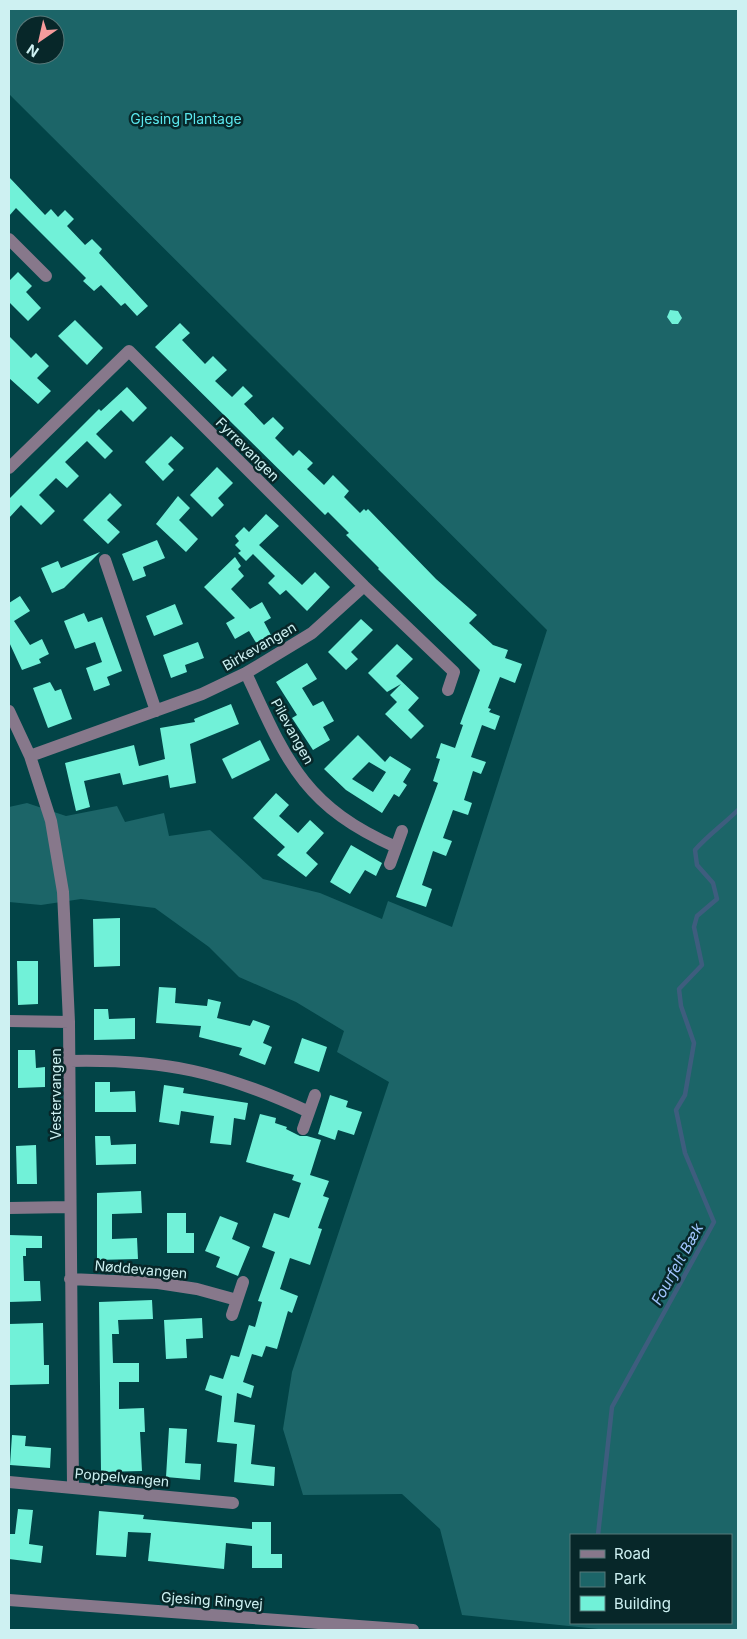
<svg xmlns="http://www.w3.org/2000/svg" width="747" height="1639" font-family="Inter,sans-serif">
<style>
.green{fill:#1c6568;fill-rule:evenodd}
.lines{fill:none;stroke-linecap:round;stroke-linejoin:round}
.stream{stroke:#3e5d7e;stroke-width:4.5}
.building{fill:#71f1d8;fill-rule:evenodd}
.minor{stroke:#87788b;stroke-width:12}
.labels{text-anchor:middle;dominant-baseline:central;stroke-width:5;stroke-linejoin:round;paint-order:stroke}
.park-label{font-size:14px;fill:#5be7ed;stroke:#072729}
.street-label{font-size:14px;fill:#cef1f2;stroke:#072729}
.water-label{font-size:15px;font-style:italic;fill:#a1c5fe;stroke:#072729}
</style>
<rect width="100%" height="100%" fill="#024447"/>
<path class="green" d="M9 9H738V1630H608L462 1615 440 1529 402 1494 303 1495 283 1429 292 1372 389 1082 337 1052 344 1031 296 1002 239 977 209 947 155 908 81 899 41 905 9 902V807L27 803 66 816 117 806 125 822 164 813 169 836 210 830 263 879 320 893 382 919 388 901 452 927 547 630 9 94ZM25 25H55V55H25ZM571 1535H731V1623H571Z"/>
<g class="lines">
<path class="stream" d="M598 1535 612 1407 714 1222 685 1153 676 1110 685 1095 694 1043 681 1006 679 989 702 965 694 927 697 916 717 899 713 883 697 865 695 850C708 835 724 824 738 810"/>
</g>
<path class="building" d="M9 177 45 215 51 209 58 217 65 210 74 219 67 226 85 245 92 239 102 249 99 253 148 306 137 316 125 303 121 306 101 285 94 291 83 281 86 278 16 208 9 216Z
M18 272 32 286 26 292 41 308 28 321 9 302V281Z
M670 310 678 311 682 318 678 324H672L667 317Z
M75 320 103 348 87 365 58 336Z
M180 323 190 333 182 340 205 364 213 356 227 370 215 381 232 397 243 386 253 396 244 404 264 425 273 417 284 428 275 438 293 456 299 450 313 463 307 469 324 485 333 475 349 491 344 497 360 513 364 509 366 511 368 509 436 579 477 615 469 623 493 645 508 650 505 658 522 664 515 683 500 677 488 708 491 709 489 712 500 716 495 730 482 725 471 757 486 762 481 774 473 771 464 800 472 803 468 815 453 810 443 838 452 841 446 856 433 851 422 885 432 889 426 907 396 897 438 783 433 781 440 759 436 758 441 743 455 748 463 725 460 724 480 670 378 569 379 568 346 535 349 533 328 512 325 515 155 347Z
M9 336 31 358 36 353 49 366 37 378 51 391 38 404 9 378Z
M127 387 147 408 133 422 121 410 96 434 113 451 105 459 87 441 65 462 79 476 67 488 56 478 39 495 55 511 41 525 21 505 9 518V499L99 409 101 411Z
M171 436 184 448 168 464 174 470 163 481 145 462Z
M217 467 233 483 218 498 224 505 212 517 190 495Z
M110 493 122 505 107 520 120 532 108 544 83 520Z
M178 496 190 508 179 520 198 539 186 552 156 524Z
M266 514 279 526 259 545 302 585 315 572 330 587 307 611 286 590 280 595 268 583 275 576 253 554 246 561 238 553 241 551 235 545 239 541 235 536 244 527 249 532Z
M157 540 165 558 143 567 146 576 133 581 122 554Z
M100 552 64 588 52 593 41 568 58 561 61 568Z
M235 557 241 566 238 569 244 576 231 589 250 609 262 602 271 618 264 622 272 637 258 646 249 631 235 639 226 623 235 618 204 587Z
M20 596 30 611 14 621 30 645 42 639 49 654 39 659 41 663 22 670 9 642V603Z
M175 604 183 624 154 636 146 616Z
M84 613 88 622 102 617 122 671 107 677 110 685 94 691 86 668 102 662 95 642 75 649 64 621Z
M361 619 373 630 351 652 358 659 346 670 328 652Z
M198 642 204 658 185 665 187 672 171 678 163 655Z
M397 644 413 659 396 676 419 698 408 710 424 726 411 739 385 714 397 702 390 695 401 684 387 692 368 673Z
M307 663 317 679 302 688 313 706 323 701 334 721 323 727 330 740 313 750 292 718 297 715 276 682Z
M50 682 55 691 61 689 72 719 48 728 33 688Z
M231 704 239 724 190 744 196 783 170 788 168 775 123 785 120 773 84 781 90 807 76 811 65 763 134 745 139 766 165 759 160 728 195 722 194 719Z
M358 735 385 762 390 756 411 769 403 782 407 785 399 797 394 794 382 813 346 790 324 769ZM369 762 386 772 373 792 352 779Z
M260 740 270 760 232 779 222 759Z
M276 793 289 805 279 816 298 833 310 820 324 833 306 853 318 864 306 877 277 855 285 847 253 818Z
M351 845 382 863 376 876 365 870 350 894 330 882Z
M120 918V966L94 967 93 919Z
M17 961H38V1004L18 1005Z
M159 987 176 988 175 1003 207 1006 208 999 221 1002 217 1018 250 1026 253 1020 270 1026 263 1043 272 1047 265 1065 239 1055 242 1048 199 1037 201 1026 156 1023Z
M94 1009H108L109 1019 135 1018V1039L94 1040Z
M302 1038 327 1047 319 1072 294 1063Z
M18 1050H35L36 1068 45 1067V1087L18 1088Z
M95 1082H110V1092L135 1091 136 1112H95Z
M164 1085 184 1088 183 1093 248 1103 245 1120 234 1118 231 1145 210 1143 214 1116 181 1111 179 1125 159 1122Z
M330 1095 348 1101 346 1107 362 1112 354 1135 338 1130 335 1140 318 1134Z
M260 1114 276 1118 275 1123 287 1127 286 1129 300 1136H307L321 1140 310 1175 329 1181 323 1196 329 1198 318 1228 322 1229 310 1265 290 1258 280 1289 298 1296 292 1313 288 1311 277 1349 266 1346 262 1357 252 1354 243 1382 254 1386 251 1398 237 1393 234 1422 255 1425 251 1464 275 1467 274 1486 234 1482 237 1444 217 1442 222 1396 205 1390 210 1375 223 1379 231 1355 239 1357 249 1325 255 1327 262 1302 258 1301 275 1252 262 1247 274 1213 289 1218 301 1183 292 1180 294 1175 246 1162Z
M95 1136H110L111 1145 136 1144V1164L96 1165Z
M36 1145 37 1184H17L16 1146Z
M141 1191 142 1213 112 1214V1239L137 1238 138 1259 97 1260V1193Z
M167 1213H186V1233H194V1253H167Z
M220 1216 238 1223 232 1239 250 1247 238 1276 216 1267 220 1257 205 1251Z
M9 1235 42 1236V1248H26V1256H23L24 1281H40L41 1301 9 1302Z
M152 1300 153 1319 118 1320 119 1334H112L113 1363H139V1382H119V1409L144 1408 145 1432H140L142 1471 101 1472 99 1302Z
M202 1318 203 1338 186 1339 187 1358 166 1359 164 1320Z
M43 1323 44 1365H49V1384L9 1385V1324Z
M169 1428 187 1429 185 1463 201 1464 200 1480 166 1477Z
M12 1435 26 1436 25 1446 51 1448 50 1468 10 1465Z
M18 1509 33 1510 29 1544 43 1546 41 1563 9 1559V1534H15Z
M99 1511 144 1515 143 1519 252 1529V1522H271V1554H282V1568H252V1546L226 1543 224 1569 148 1561 151 1533 128 1532 126 1557 96 1555Z"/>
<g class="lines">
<path class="minor" d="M9 239 46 276
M9 468 129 351 364 586 454 672 448 690
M105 560 156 711
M246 673C286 760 303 806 396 847
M9 711 30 756 51 821 63 892 69 1022 73 1487
M30 756 202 694 246 673 312 633 364 586
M390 864 402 831
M9 1021 69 1022
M70 1061C164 1059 223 1072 309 1112
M303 1129 315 1095
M9 1208 69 1207
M70 1279 158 1283 197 1289 237 1300
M232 1315 243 1282
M9 1482 233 1503
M9 1600 413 1630"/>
</g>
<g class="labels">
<g class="park-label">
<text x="186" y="118">Gjesing Plantage</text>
</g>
<g class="street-label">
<text transform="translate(248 449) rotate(45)">Fyrrevangen</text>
<text transform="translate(259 646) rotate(-30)">Birkevangen</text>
<text transform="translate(293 731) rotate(61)">Pilevangen</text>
<text transform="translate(55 1094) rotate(-90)">Vestervangen</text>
<text transform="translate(141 1269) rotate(5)">Nøddevangen</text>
<text transform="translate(122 1477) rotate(5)">Poppelvangen</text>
<text transform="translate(212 1600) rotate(4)">Gjesing Ringvej</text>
</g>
<g class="water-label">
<text transform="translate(677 1264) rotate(-61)">Fourfelt Bæk</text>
</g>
</g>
<rect width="747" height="1639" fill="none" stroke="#cef1f2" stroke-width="20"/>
<rect x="570" y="1534" width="162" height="90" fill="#072729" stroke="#577879"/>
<rect x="580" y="1550" width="25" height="8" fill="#87788b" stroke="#577879"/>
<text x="614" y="1559" font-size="15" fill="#cef1f2">Road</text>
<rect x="580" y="1572" width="25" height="15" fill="#1c6568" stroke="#577879"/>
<text x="614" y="1584" font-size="15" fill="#cef1f2">Park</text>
<rect x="580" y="1596" width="25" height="15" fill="#71f1d8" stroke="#577879"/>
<text x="614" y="1609" font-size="15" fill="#cef1f2">Building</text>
<g transform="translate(40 40) rotate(214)"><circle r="24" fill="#072729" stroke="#577879"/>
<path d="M0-4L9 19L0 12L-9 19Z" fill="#f59b9c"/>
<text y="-8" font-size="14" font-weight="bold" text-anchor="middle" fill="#cef1f2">N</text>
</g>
</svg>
